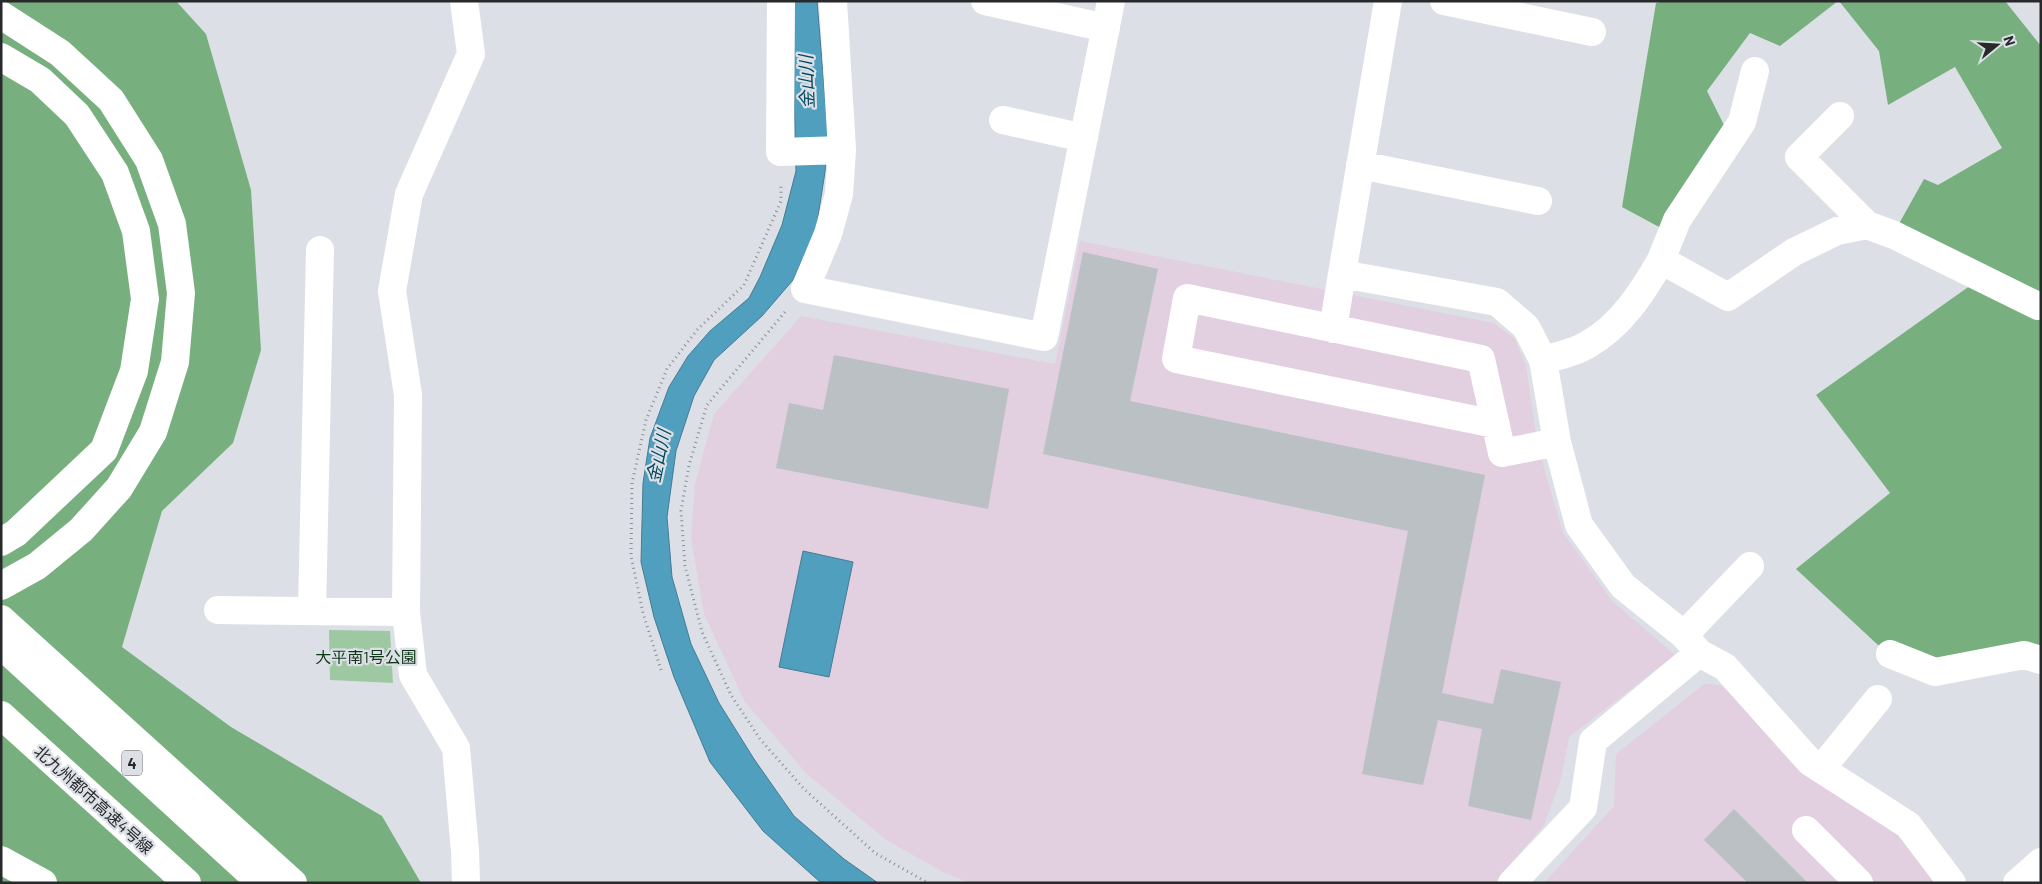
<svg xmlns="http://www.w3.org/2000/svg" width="2042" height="884" font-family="Barlow,'Noto Sans JP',sans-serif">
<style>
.education{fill:#e2cfe0}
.green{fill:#9dc8a2}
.forest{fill:#78af7f}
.water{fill:#519fbf;stroke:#447c93}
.building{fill:#bbc0c5}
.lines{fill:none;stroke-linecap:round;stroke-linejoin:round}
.path{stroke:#8b8e92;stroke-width:3;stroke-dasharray:1 4;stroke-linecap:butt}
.minor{stroke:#fff;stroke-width:28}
.highway{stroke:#fff;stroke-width:28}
.labels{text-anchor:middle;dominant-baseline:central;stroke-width:4.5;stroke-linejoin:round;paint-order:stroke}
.shield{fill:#dce0e6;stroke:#5d6063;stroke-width:1}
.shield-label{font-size:15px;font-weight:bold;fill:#27292b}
.park-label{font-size:16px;fill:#0e3717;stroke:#dce0e6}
.street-label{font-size:16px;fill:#27292b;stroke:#dce0e6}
.water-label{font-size:18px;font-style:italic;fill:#01475e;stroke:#dce0e6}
</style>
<rect width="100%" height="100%" fill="#dce0e6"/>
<path class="education" d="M1080 241 1494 323 1515 339 1526 366 1538 447 1563 533 1612 601 1675 655 1569 737 1561 779 1544 825 1494 883H970L945 873 886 840 807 774 745 702 704 614 691 538 695 484 714 414 801 316 1055 364Z
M1704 684 1721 685 1809 772 1901 832 1940 883H1544L1614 806 1616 754Z"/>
<path class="green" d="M329 630 390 631 393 683 330 680Z"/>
<path class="forest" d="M1 1H176L206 34 251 190 261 350 233 443 162 511 122 647 231 727 382 816 421 883H1Z
M1664 1H1838L1780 46 1750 33 1707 91 1724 125 1661 228 1622 207 1656 3Z
M1839 1H2005L2041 46V648L1935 661 1878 645 1796 569 1890 493 1816 395 1988 273 1896 229 1924 179 1938 185 2002 148 1955 67 1888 105 1879 51Z"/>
<path class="water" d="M792 1H817L828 135 825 172 816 229 793 280 762 316 714 360 694 396 676 451 667 517 672 577 691 644 719 703 754 759 794 816 844 859 878 883 820 882 763 831 710 762 674 677 654 617 641 562 643 483 650 438 669 387 688 356 710 331 749 298 760 277 782 225 796 171Z
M803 551 853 562 829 677 779 667Z"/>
<path class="building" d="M1083 252 1158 269 1130 401 1485 475 1442 693 1493 704 1501 669 1561 682 1531 820 1468 806 1482 729 1438 720 1423 785 1362 774 1408 531 1043 454Z
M834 355 1009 389 988 509 776 468 789 403 823 410Z
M1734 809 1808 883H1748L1704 840Z"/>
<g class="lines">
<path class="path" d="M785 312 707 405 689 465 681 511 685 566 702 632 731 695 760 739 804 789 875 853 928 883
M661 670 643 613 631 556 632 483 646 420 667 369 697 330 744 285 781 201V183"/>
<path class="minor" d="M464 1 471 54 409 194 392 291 408 395 406 612 413 675 456 748 465 851 466 883
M781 1 780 152 842 150
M833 1 842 150 839 194 828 234 805 289 1044 337 1111 1
M985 1 1106 28
M1388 1 1342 274 1497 302 1526 327 1543 360 1557 442 1579 525 1623 586 1684 635 1699 653 1725 667 1810 762 1908 825 1952 883
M1444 1 1592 32
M1840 116 1799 157 1867 225
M1003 120 1084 138
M1360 165 1538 201
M1661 260 1677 220 1742 122 1755 71
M1333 329 1342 274
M1543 360C1557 356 1574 353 1587 345 1621 326 1642 293 1661 260L1728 297 1794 252 1837 231 1867 225 1894 235 2038 306
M1495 424 1176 359 1187 298 1481 359 1502 453 1557 442
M218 610 406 612
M312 611 320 250
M1684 635 1750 566
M1890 654 1935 672 2024 655 2041 660
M1821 769 1878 699
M1806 830 1859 883
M1512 883 1583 808 1593 741 1699 653
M2017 883 2041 862"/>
<path class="highway" d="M1 15 60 53 111 100 149 160 172 224 181 293 175 362 153 432 119 488 81 530 37 566 1 586
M1 57 40 80 77 115 115 173 136 231 145 299 134 371 104 450 16 533 1 542
M1 619 293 883
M1 645 261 883
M1 715 187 883
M1 860 43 883"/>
</g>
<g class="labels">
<rect class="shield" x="122" y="750.5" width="20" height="25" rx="4"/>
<g class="shield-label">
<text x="132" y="763">4</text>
</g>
<g class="park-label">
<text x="366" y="656">大平南1号公園</text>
</g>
<g class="street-label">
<text transform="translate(94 799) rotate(42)">北九州都市高速4号線</text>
</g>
<g class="water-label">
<text transform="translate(806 82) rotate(-92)">金山川</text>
<text transform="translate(658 456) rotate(-78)">金山川</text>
</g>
</g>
<rect width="2042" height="884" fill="none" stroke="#27292b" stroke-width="5"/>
<g transform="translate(1997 45) rotate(72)" stroke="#dce0e6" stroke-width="4" paint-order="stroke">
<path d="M0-4L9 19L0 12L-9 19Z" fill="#27292b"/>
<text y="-8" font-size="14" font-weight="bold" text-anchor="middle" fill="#27292b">N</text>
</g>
</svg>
